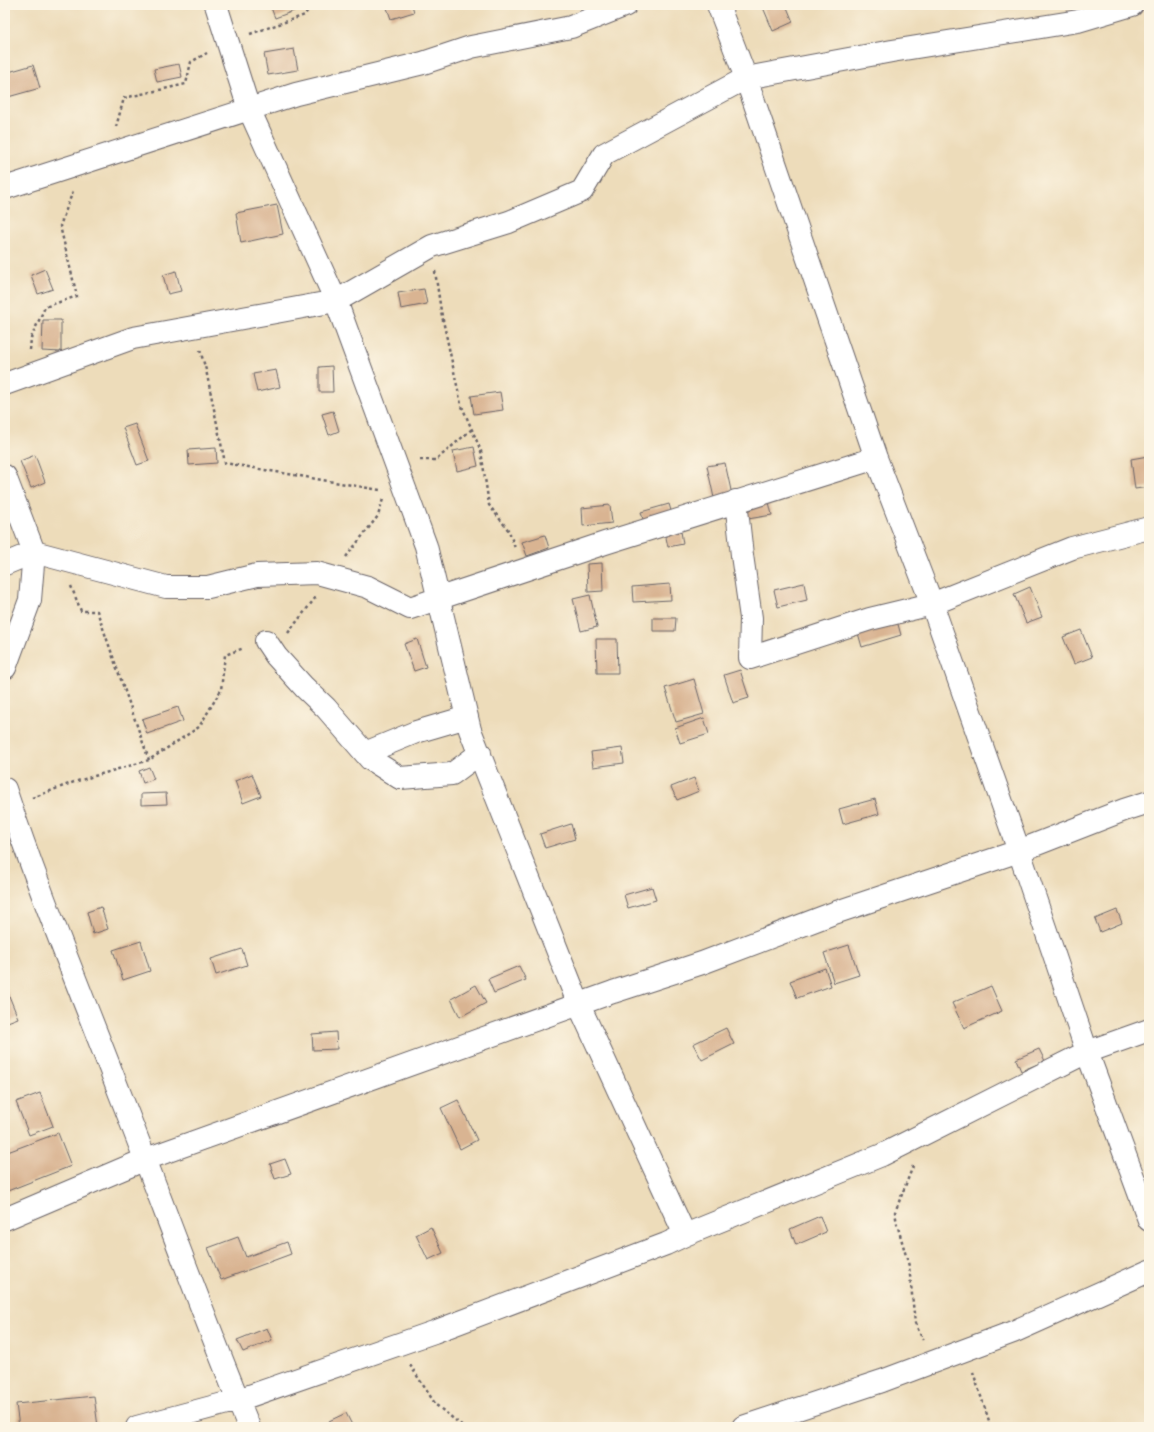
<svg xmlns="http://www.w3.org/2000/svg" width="1154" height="1432" font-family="Alegreya,serif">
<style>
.building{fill:#d9b492}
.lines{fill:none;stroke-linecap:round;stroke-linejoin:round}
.minor-casing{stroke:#696367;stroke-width:24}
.path{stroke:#696367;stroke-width:2.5;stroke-dasharray:3 3;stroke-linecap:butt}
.minor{stroke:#fff;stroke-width:22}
</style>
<rect width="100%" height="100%" fill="#fcf5e5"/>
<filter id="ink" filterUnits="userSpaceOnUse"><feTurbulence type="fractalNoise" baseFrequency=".025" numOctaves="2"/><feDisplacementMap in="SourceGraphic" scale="8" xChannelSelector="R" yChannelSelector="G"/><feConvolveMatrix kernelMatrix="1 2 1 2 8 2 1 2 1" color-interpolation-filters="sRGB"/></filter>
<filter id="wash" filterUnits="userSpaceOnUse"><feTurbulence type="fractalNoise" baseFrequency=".012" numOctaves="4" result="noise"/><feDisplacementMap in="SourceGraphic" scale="16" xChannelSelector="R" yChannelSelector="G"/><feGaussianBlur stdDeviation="0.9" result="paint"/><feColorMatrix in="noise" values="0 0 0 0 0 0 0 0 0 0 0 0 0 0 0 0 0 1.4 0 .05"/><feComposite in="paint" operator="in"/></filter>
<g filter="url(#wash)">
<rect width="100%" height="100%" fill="#eddcba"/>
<g id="blocks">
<path class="building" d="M221 5H238L223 10Z
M270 5H297L299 9 275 18Z
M386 5H412L414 12 391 19Z
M762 5H786L793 22 773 31Z
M294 49 298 70 268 75 264 54Z
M179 64 182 77 157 82 154 69Z
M33 65 40 88 8 97 5 87V73Z
M277 205 283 234 241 243 236 213Z
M45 269 53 289 38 294 31 275Z
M176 271 181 291 168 294 163 275Z
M424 289 427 304 401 309 398 293Z
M5 297 8 307 5 308Z
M43 320H61V352L42 351Z
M332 366 333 392H319V367Z
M276 370 280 387 257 392 253 374Z
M500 392 503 410 474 414 471 396Z
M333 411 339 431 329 435 322 414Z
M135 424 149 461 137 465 123 428Z
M474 447 478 466 457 471 453 451Z
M216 448 217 463 189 465 188 450Z
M35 455 45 482 31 488 20 461Z
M1148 456 1149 487 1135 489 1131 459Z
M725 463 732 495 714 498 707 466Z
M769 502 772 515 742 520 740 507Z
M669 504 672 514 644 523 641 512Z
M610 505 612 523 583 526 582 508Z
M680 525 683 544 668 547 664 528Z
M545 535 549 548 527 556 522 542Z
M602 563 603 591 588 592 587 564Z
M804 583 807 600 778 607 774 590Z
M670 584 671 600 633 602 632 587Z
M1030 587 1042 617 1026 623 1014 594Z
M590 595 597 627 581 631 573 599Z
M653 618H676L675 631H653Z
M897 621 901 635 862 647 858 633Z
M1081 630 1092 657 1074 664 1063 637Z
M417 639 426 667 414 671 404 644Z
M596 639H617L618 673H597Z
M740 670 749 698 733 703 724 675Z
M694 679 704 714 676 722 665 688Z
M178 707 183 721 147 734 142 719Z
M704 718 709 734 680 743 675 728Z
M622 748 624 763 593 767 591 752Z
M149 767 154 779 143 783 139 771Z
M252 774 261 796 243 803 235 781Z
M694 778 699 791 677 800 671 787Z
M166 793 167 804 141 805V794Z
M875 799 879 814 843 824 839 809Z
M571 824 575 839 545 848 540 834Z
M652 887 656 900 628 908 624 895Z
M101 907 108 929 93 934 87 912Z
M1117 910 1122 923 1100 932 1095 919Z
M141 941 150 971 123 980 113 950Z
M849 945 859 975 834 983 824 953Z
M242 949 247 965 216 975 211 959Z
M519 966 526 980 494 993 488 979Z
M825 968 831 986 797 998 790 981Z
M476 985 486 1003 460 1017 451 999Z
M5 986 18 1018 5 1023Z
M991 986 1002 1011 964 1028 952 1003Z
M726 1028 734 1044 702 1060 693 1044Z
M336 1032 337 1049 313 1050 312 1034Z
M1039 1049 1045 1061 1021 1071 1016 1059Z
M40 1093 53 1126 29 1135 16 1102Z
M458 1100 477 1140 460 1149 441 1108Z
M58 1133 71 1166 5 1192V1153Z
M285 1159 291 1174 275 1179 270 1164Z
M820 1216 826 1232 796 1245 790 1229Z
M431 1227 443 1253 428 1260 416 1235Z
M238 1237 246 1257 287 1242 291 1254 221 1280 208 1248Z
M267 1328 272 1340 243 1352 237 1340Z
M94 1396 98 1427H19L16 1404Z
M346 1413 353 1427H331L329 1421Z"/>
</g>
</g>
<g filter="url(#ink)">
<use href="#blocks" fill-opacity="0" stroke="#696367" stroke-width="1"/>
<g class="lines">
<g class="minor-casing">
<path id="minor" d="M216 5 249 109 336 301 426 546 470 730 579 1005 685 1235
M718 5 746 78 876 458 932 604 1019 851 1087 1052 1149 1220
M5 188 296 94 423 63 471 47 571 27 626 5
M5 384 133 338 336 301 432 246 509 222 582 191 604 154 746 78 892 51 1078 21 1132 5
M5 476 34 552 30 600 5 668
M736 501 742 555 751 618 750 658 870 619 932 604 1072 548 1149 528
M5 564 34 552 166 587H208L257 575 317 573 368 587 410 608 605 543 876 458
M266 641 276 656 304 687 326 708 370 759 400 778 452 774 480 753
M365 753 416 732 467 717
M5 789C39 892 81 992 120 1094 160 1196 197 1299 238 1400L434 1332 666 1244 685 1235 882 1155 1087 1052 1149 1030
M5 1219 146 1159 613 992 702 963 834 913 1019 851 1124 810 1149 802
M137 1427 238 1400 249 1427
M743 1427 882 1381 1013 1332 1149 1271"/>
</g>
<path class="path" d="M250 34 305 15 310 5
M116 127 124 98 186 84 191 62 207 53
M435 271 441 311 461 404 481 451 489 505 509 531 515 548
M30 350 31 338 45 307 77 296 60 226 73 191
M200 350 206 370 225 463 380 490
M420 460H436L472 429
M346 557 378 516 383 499
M71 586 81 611H97L149 760
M288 633 316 597
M32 798 74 782 149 760 199 727 221 690 225 655 244 648
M913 1166 895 1212 897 1224 909 1266 915 1323 923 1340
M410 1365 436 1405 464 1427
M973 1372 991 1427"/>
<use href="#minor" class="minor"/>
</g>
</g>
<rect width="1154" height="1432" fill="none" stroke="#fcf5e5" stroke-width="20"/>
</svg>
